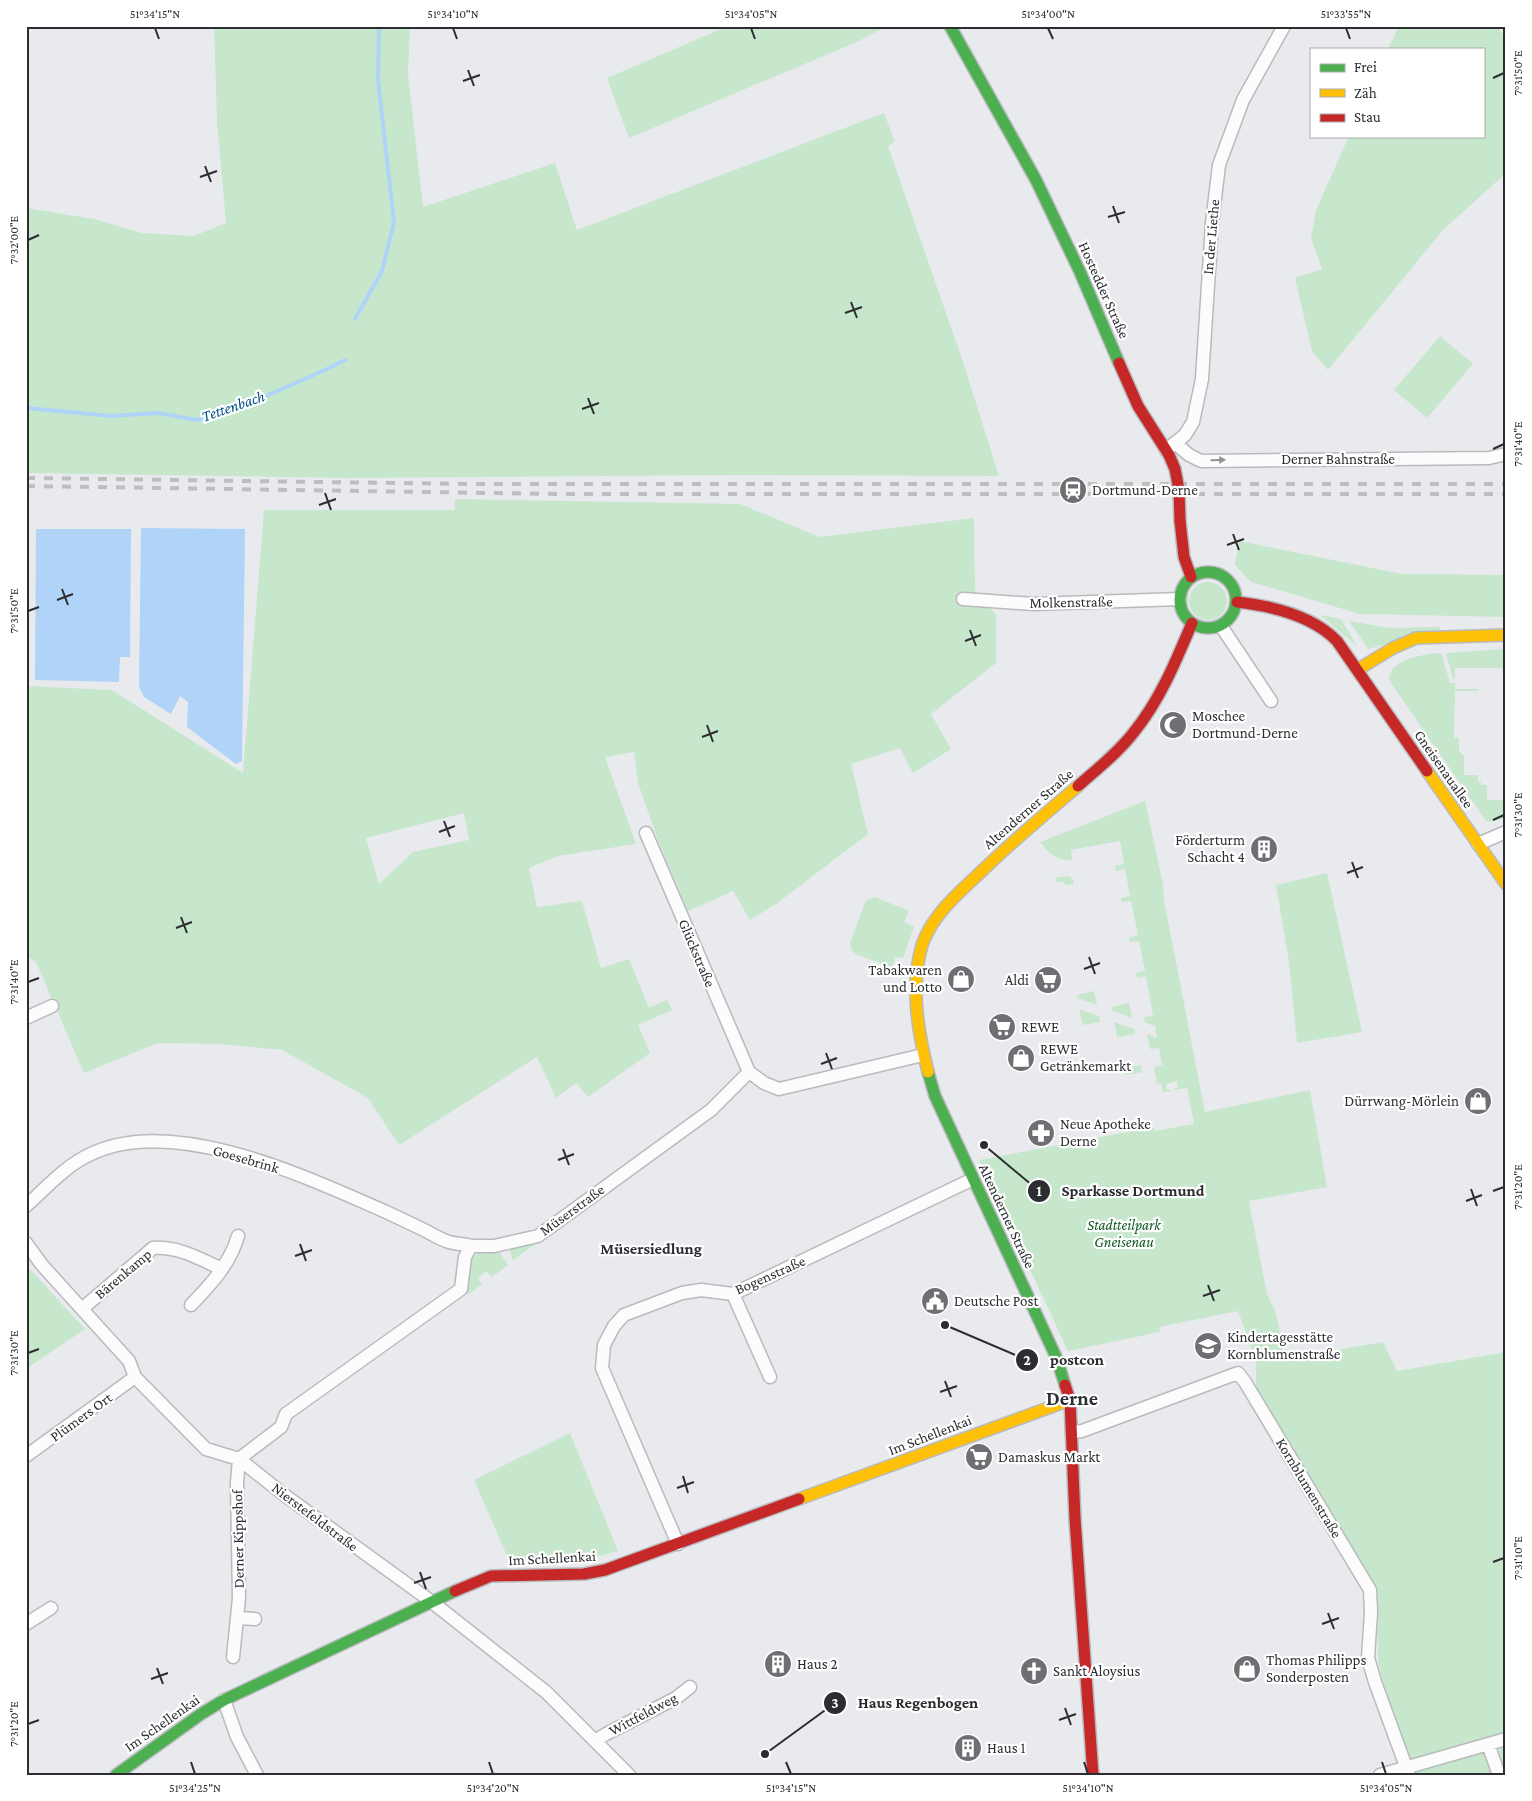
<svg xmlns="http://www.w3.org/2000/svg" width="1532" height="1801" font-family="'Crimson Pro',serif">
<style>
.green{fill:#c7e7cc;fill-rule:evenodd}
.water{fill:#afd4f8}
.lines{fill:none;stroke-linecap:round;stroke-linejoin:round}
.stream{stroke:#afd4f8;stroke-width:4}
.street-casing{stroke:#b9babd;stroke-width:15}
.fast-casing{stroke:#b9babd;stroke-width:14}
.slow-casing{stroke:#b9babd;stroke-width:14}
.jam-casing{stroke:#b9babd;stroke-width:14}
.street{stroke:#fcfcfc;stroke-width:12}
.fast{stroke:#4caf50;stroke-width:11}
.slow{stroke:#ffc107;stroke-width:11}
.jam{stroke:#c62828;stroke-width:11}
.rail{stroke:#bebebe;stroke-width:4;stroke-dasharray:9 9;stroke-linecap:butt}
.jam-bridge-casing{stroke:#b9babd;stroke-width:14;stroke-linecap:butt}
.jam-bridge{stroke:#c62828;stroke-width:11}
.oneway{fill:#949496}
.ticks{fill:none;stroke:#2b2d30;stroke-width:2}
.labels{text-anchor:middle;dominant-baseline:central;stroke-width:4.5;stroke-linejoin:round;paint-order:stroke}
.street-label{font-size:15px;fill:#2b2d30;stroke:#fff}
.poi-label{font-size:15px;fill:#2b2d30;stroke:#fff;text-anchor:start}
.park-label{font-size:15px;font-style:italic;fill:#105920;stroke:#fff}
.water-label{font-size:16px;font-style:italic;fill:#015188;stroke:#fff}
.neighbourhood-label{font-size:16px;font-weight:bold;fill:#2b2e34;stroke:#fff}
.district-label{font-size:20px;font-weight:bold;fill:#2b2e34;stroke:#fff}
.leader{fill:none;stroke:#2b2d30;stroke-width:2}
.callout-dot{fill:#2b2d30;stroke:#fff;stroke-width:2}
.mark-label{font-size:15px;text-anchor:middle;font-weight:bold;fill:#fff}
.callout-label{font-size:16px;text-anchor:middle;font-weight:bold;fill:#2b2d30;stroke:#fff;stroke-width:4.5;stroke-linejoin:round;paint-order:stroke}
.neatline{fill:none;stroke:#2b2d30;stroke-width:2}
.ticks-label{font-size:12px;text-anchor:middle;fill:#2b2d30}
</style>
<rect width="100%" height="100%" fill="#e8eaee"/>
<path class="green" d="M214 26H410L408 73 423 207 555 163 577 230 884 113 895 142 888 146 963 362 999 476 734 475 347 478 26 473V208L94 219 142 233 194 236 226 223 217 122Z
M728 26H887L859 41 629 138 607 78Z
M1399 26H1498L1506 40V173L1443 230 1328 370 1312 351 1295 278 1322 269 1311 238 1316 210 1349 136H1483V49H1388Z
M1440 336 1473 364 1427 418 1394 390Z
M455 499 740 504 820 537 974 518 975 590 996 615V663L931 714 951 749 913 773 900 748 851 764 868 834 776 904 750 920 733 891 688 911 658 840 638 783 634 752 605 757 636 844 558 856 529 868 537 907 582 901 601 968 629 959 649 1008 667 1000 672 1010 638 1025 650 1053 588 1097 576 1083 556 1098 537 1057 399 1145 368 1098 282 1050 221 1044 158 1043 84 1073 36 962 26 956V686L112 690 243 773 264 510H455ZM464 813 469 840 413 852 379 884 366 838Z
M1239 541 1402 574 1506 575V617L1360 614 1251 582 1235 565Z
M1189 601a19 19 0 1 1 38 0a19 19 0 1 1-38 0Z
M1322 615 1341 619 1357 646 1321 616Z
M1349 621 1390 628 1440 627 1439 630 1368 649Z
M1506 649V668H1455V679H1453L1446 653Z
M1440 653 1442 655 1450 683H1455V689H1478V691H1455L1454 738H1459V751L1464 756V775H1478V782H1481V785H1487V800H1506V818L1490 822 1486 821 1389 680C1389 659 1424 654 1440 653Z
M1145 801 1163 884 1164 900 1205 1112 1310 1090 1327 1187 1249 1201 1267 1294 1276 1313 1285 1359 1383 1342 1397 1371 1506 1352V1775H1409L1378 1663 1377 1591 1256 1389V1360L1238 1311 1159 1327 1160 1332 1068 1351 979 1160 1154 1127 1155 1131 1194 1124 1187 1088 1175 1090 1174 1089 1178 1087 1177 1081 1166 1084 1167 1090 1170 1089 1171 1091 1163 1092 1161 1083 1157 1084 1154 1067 1162 1065 1159 1048 1150 1049 1147 1034 1157 1038 1155 1026 1145 1023 1144 1017 1153 1016 1146 976 1137 978 1136 973 1145 971 1139 941 1130 942 1129 938 1138 935 1131 901 1122 902 1121 898 1130 896 1125 869 1116 871 1115 866 1124 864 1120 841 1071 850 1072 860C1057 861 1049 854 1040 842Z
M1327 873 1362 1032 1297 1043 1289 962 1276 885Z
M1068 876 1073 879 1074 884 1065 885 1064 881 1056 882 1055 878Z
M875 897 909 911 904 922 914 927 903 958 895 957 892 968 856 954 852 951 850 943 865 903 867 900Z
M1094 991 1097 1005 1077 998V995Z
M1129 1003 1132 1018 1112 1010 1111 1007Z
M1079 1009 1099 1016 1100 1022 1083 1025Z
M1114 1022 1134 1029 1135 1034 1117 1037Z
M1141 1065 1142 1072 1125 1075 1123 1068Z
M537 1243 513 1260 510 1251 511 1248Z
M498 1250 508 1265 492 1277 486 1271 478 1278 482 1284 469 1294 465 1288 469 1261 477 1254Z
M26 1265 85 1329 26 1369Z
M570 1433 618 1551C582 1562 545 1560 508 1558L474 1480Z"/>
<path class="water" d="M141 528 245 529 242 761 236 764 187 727 188 702 180 696 171 714 144 697 139 686Z
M36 529H131L130 657H120L119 682 35 680Z"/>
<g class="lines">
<path class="stream" d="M355 319 382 271 394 222 378 80 379 26
M26 408 112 416 158 413 197 420 239 408 325 370 345 360"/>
<g class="street-casing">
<path id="street" d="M1175 443 1189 455 1201 461 1489 458 1506 454
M1166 450 1185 435 1193 422 1202 379 1212 223 1219 165 1243 100 1284 26
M963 599 1033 604 1180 599
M1221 626 1271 701
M646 833 749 1072
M1478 844 1506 832
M26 1018 52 1006
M749 1072 764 1083 779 1089 923 1055
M26 1206C46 1188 66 1165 91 1154 173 1114 306 1177 384 1211 399 1218 414 1225 428 1232 435 1236 442 1240 449 1242 456 1244 464 1244 471 1246
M26 1243 42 1265 129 1361 135 1377 206 1449 239 1459 283 1494 432 1602 546 1692 629 1775
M733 1294 770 1377
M191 1305C211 1284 230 1264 238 1236
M83 1308 153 1248C178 1246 200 1259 222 1269
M1072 1432 1082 1431 1238 1373 1245 1382 1370 1590 1371 1612 1368 1658 1375 1682 1409 1775
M26 1456 135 1377
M239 1459 281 1427 286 1414 461 1289 465 1257 471 1246H494L538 1236 711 1110 749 1072
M678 1544 602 1368 604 1345 614 1326 624 1315 682 1293 701 1290 733 1294 973 1179
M238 1618 255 1619
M26 1624 51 1608
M233 1657 239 1598 237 1483 239 1459
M224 1700 237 1737 257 1775
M595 1741 606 1734 676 1698 690 1687
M1488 1744 1499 1775
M1380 1775 1506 1739"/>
</g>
<g class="fast-casing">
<path id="fast" d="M950 26 1036 180 1080 272 1119 363
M1180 600a28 28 0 1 1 56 0a28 28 0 1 1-56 0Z
M928 1072 935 1096 1057 1359 1065 1385
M116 1775 201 1714 224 1700 455 1591"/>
</g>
<g class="slow-casing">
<path id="slow" d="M1357 670 1393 648 1416 638 1506 635
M1427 771 1506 884
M928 1072C918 1032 910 986 922 945 933 913 961 891 984 869 1014 840 1046 813 1078 786
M799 1499 1070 1400"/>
</g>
<g class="jam-casing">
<path id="jam" d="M1119 363 1138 406 1169 455 1175 469
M1180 521 1184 557 1191 577
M1237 602C1272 606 1312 615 1337 641L1427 771
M1078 786C1097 769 1118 753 1134 732 1160 700 1176 661 1192 623
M1065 1385 1070 1400 1075 1519 1093 1775
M455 1591 491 1576 584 1574 605 1570 799 1499"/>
</g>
<use href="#street" class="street"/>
<use href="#fast" class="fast"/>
<use href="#slow" class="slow"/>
<use href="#jam" class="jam"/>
<path class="rail" d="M26 478 470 484H1506
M26 486 558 494H1506"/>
<g class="jam-bridge-casing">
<path id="jam-bridge" d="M1175 469 1179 490 1180 521"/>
</g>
<use href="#jam-bridge" class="jam-bridge"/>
</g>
<defs><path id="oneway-solid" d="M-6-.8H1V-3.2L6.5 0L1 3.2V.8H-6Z" transform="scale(1.25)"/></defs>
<use class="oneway" href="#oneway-solid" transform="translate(1218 460) rotate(-1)"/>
<path class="ticks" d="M155 28 159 39M453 28 457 39M751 28 755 39M1048 28 1053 39M1346 28 1350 39M468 70 474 86M1493 78 1504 73M463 81 480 75M205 166 211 182M200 177 217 171M1113 206 1119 223M1108 217 1125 212M28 240 39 235M851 302 857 318M845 313 862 307M588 398 594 414M582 409 599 403M1493 449 1504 444M325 493 331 510M319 505 336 499M1233 534 1239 550M1227 545 1244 539M62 589 68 605M57 600 73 594M28 611 39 607M970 630 976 646M965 641 981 635M707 725 713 742M702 737 718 731M1493 820 1504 815M444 821 450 837M439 832 455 826M1352 862 1358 878M1347 873 1363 867M181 917 187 933M176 928 192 922M1089 957 1095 974M1084 969 1100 963M28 982 39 978M826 1053 832 1069M821 1064 837 1058M563 1149 569 1165M558 1160 574 1154M1471 1189 1477 1206M1493 1191 1504 1187M1466 1201 1482 1195M300 1244 306 1261M295 1256 312 1250M1208 1285 1214 1301M1203 1296 1220 1290M28 1353 39 1349M945 1381 951 1397M940 1392 957 1386M683 1476 688 1493M677 1488 694 1482M1493 1562 1504 1558M420 1572 426 1589M414 1583 431 1577M1328 1613 1334 1629M1322 1624 1339 1618M157 1668 163 1684M151 1679 168 1673M1065 1708 1071 1725M1059 1720 1076 1714M28 1724 39 1720M191 1762 195 1774M489 1762 493 1774M786 1762 791 1774M1084 1762 1088 1774M1382 1762 1386 1774"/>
<defs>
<g id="station-disc" transform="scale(1.4375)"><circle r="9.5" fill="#6d6f72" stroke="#fff"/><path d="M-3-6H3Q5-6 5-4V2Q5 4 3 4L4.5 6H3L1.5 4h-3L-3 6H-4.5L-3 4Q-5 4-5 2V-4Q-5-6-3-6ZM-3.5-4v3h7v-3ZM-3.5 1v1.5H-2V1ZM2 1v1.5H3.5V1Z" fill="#fff"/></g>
<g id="mosque-disc" transform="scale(1.4375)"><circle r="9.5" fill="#6d6f72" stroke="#fff"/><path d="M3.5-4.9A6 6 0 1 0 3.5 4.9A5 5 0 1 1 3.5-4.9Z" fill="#fff"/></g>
<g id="building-disc" transform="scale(1.4375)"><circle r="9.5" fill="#6d6f72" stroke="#fff"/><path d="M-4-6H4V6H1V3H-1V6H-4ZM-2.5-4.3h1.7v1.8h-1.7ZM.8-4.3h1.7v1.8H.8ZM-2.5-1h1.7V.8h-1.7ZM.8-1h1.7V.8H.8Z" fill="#fff"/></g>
<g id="shop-disc" transform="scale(1.4375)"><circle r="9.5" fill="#6d6f72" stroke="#fff"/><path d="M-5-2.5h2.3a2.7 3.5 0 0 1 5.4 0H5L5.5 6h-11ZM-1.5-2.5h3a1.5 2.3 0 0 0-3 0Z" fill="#fff"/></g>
<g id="supermarket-disc" transform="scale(1.4375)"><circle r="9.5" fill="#6d6f72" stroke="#fff"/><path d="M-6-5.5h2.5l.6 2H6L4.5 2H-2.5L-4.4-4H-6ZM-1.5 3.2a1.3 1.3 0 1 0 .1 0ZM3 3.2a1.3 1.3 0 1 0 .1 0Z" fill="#fff"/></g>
<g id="pharmacy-disc" transform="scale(1.4375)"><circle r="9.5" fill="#6d6f72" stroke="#fff"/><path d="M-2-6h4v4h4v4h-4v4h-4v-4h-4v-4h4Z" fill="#fff"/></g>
<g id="civic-disc" transform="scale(1.4375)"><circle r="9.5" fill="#6d6f72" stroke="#fff"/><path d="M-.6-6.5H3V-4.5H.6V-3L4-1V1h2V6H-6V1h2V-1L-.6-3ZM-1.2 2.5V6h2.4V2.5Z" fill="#fff"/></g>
<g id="school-disc" transform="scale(1.4375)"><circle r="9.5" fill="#6d6f72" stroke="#fff"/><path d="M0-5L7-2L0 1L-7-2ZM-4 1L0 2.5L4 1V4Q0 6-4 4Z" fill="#fff"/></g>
<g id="church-disc" transform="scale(1.4375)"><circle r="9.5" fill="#6d6f72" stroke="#fff"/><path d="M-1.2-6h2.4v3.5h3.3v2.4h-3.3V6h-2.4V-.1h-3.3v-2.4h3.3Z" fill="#fff"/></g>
</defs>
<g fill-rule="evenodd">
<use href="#station-disc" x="1073" y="490"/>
<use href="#mosque-disc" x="1173" y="725"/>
<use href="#building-disc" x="1264" y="849"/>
<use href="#shop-disc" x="961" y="979"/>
<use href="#supermarket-disc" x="1048" y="980"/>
<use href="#supermarket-disc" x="1002" y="1027"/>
<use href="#shop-disc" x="1021" y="1058"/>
<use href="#shop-disc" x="1478" y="1101"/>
<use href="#pharmacy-disc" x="1041" y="1133"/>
<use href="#civic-disc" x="935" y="1301"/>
<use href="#school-disc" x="1208" y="1346"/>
<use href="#supermarket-disc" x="979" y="1457"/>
<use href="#building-disc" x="778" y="1664"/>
<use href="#shop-disc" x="1247" y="1669"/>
<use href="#church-disc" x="1034" y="1671"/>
<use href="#building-disc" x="968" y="1748"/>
</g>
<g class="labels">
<g class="street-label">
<text transform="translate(1211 237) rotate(-85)">In der Liethe</text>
<text transform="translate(1104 290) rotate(66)">Hostedder Straße</text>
<text x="1338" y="459">Derner Bahnstraße</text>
<text transform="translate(1071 602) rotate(-1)">Molkenstraße</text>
<text transform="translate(1444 769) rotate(55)">Gneisenauallee</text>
<text transform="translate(1028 809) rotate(-41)">Altenderner Straße</text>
<text transform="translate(697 953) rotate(67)">Glückstraße</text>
<text transform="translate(246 1159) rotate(16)">Goesebrink</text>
<text transform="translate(572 1210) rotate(-36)">Müserstraße</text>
<text transform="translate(1007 1216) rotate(65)">Altenderner Straße</text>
<text transform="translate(123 1274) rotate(-40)">Bärenkamp</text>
<text transform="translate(770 1275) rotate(-24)">Bogenstraße</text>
<text transform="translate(81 1417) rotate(-36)">Plümers Ort</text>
<text transform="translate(930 1435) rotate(-21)">Im Schellenkai</text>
<text transform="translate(1309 1488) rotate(59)">Kornblumenstraße</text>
<text transform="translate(315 1517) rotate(37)">Nierstefeldstraße</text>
<text transform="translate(238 1539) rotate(-91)">Derner Kippshof</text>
<text transform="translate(552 1558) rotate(-3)">Im Schellenkai</text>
<text transform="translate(643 1714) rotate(-28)">Wittfeldweg</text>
<text transform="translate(162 1723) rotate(-35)">Im Schellenkai</text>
</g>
<g class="poi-label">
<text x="1092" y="490">Dortmund-Derne</text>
<text x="1192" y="716">Moschee<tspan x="1192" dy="17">Dortmund-Derne</tspan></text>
<text x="1245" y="840" text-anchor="end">Förderturm<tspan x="1245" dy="17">Schacht 4</tspan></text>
<text x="942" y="970" text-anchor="end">Tabakwaren<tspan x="942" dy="17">und Lotto</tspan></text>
<text x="1029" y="980" text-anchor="end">Aldi</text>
<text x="1021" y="1027">REWE</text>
<text x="1040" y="1049">REWE<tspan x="1040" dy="17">Getränkemarkt</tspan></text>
<text x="1459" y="1101" text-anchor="end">Dürrwang-Mörlein</text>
<text x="1060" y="1124">Neue Apotheke<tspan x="1060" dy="17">Derne</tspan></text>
<text x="954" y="1301">Deutsche Post</text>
<text x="1227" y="1337">Kindertagesstätte<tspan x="1227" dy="17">Kornblumenstraße</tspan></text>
<text x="998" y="1457">Damaskus Markt</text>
<text x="1266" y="1660">Thomas Philipps<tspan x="1266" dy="17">Sonderposten</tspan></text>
<text x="797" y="1664">Haus 2</text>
<text x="1053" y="1671">Sankt Aloysius</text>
<text x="987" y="1748">Haus 1</text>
</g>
<g class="park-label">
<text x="1124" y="1225">Stadtteilpark<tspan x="1124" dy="17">Gneisenau</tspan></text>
</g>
<g class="water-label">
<text transform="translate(233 406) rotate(-19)">Tettenbach</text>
</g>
<g class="neighbourhood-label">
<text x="651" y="1248">Müsersiedlung</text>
</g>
<g class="district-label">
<text x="1072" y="1398">Derne</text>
</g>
</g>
<path class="leader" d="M984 1145L1039 1191M945 1325L1027 1360M765 1754L835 1703"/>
<g class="callout-dot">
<circle cx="984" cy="1145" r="5"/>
<circle cx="945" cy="1325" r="5"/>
<circle cx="765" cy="1754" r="5"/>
<circle cx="1039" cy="1191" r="12"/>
<circle cx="1027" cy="1360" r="12"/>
<circle cx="835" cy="1703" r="12"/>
</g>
<g class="mark-label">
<text x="1039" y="1196">1</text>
<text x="1027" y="1365">2</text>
<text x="835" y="1708">3</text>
</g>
<g class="callout-label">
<text x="1133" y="1196">Sparkasse Dortmund</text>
<text x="1077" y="1365">postcon</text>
<text x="918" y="1708">Haus Regenbogen</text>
</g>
<rect width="1532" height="1801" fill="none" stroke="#ffffff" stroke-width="55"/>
<rect x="1310" y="48" width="175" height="90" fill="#ffffff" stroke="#aaabac"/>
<rect x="1320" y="64" width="25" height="8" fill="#4caf50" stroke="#aaabac"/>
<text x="1354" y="72" font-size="15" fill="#2b2d30">Frei</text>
<rect x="1320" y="89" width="25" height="8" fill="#ffc107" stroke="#aaabac"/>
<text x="1354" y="98" font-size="15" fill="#2b2d30">Zäh</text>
<rect x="1320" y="114" width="25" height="8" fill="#c62828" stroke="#aaabac"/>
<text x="1354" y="122" font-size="15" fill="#2b2d30">Stau</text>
<rect x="28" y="28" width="1476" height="1746" class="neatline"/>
<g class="ticks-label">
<text x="155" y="18">51°34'15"N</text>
<text x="453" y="18">51°34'10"N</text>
<text x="751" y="18">51°34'05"N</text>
<text x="1048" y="18">51°34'00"N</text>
<text x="1346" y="18">51°33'55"N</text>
<text transform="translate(1518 73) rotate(-90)" y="4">7°31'50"E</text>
<text transform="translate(14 240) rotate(-90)" y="4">7°32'00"E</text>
<text transform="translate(1518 444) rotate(-90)" y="4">7°31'40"E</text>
<text transform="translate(14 611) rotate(-90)" y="4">7°31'50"E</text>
<text transform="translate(1518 815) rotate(-90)" y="4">7°31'30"E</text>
<text transform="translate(14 982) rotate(-90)" y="4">7°31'40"E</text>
<text transform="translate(1518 1187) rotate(-90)" y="4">7°31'20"E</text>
<text transform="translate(14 1353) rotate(-90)" y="4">7°31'30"E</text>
<text transform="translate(1518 1558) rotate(-90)" y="4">7°31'10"E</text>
<text transform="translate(14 1724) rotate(-90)" y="4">7°31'20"E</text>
<text x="195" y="1792">51°34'25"N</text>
<text x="493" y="1792">51°34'20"N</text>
<text x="791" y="1792">51°34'15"N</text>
<text x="1088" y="1792">51°34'10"N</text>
<text x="1386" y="1792">51°34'05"N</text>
</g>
</svg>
